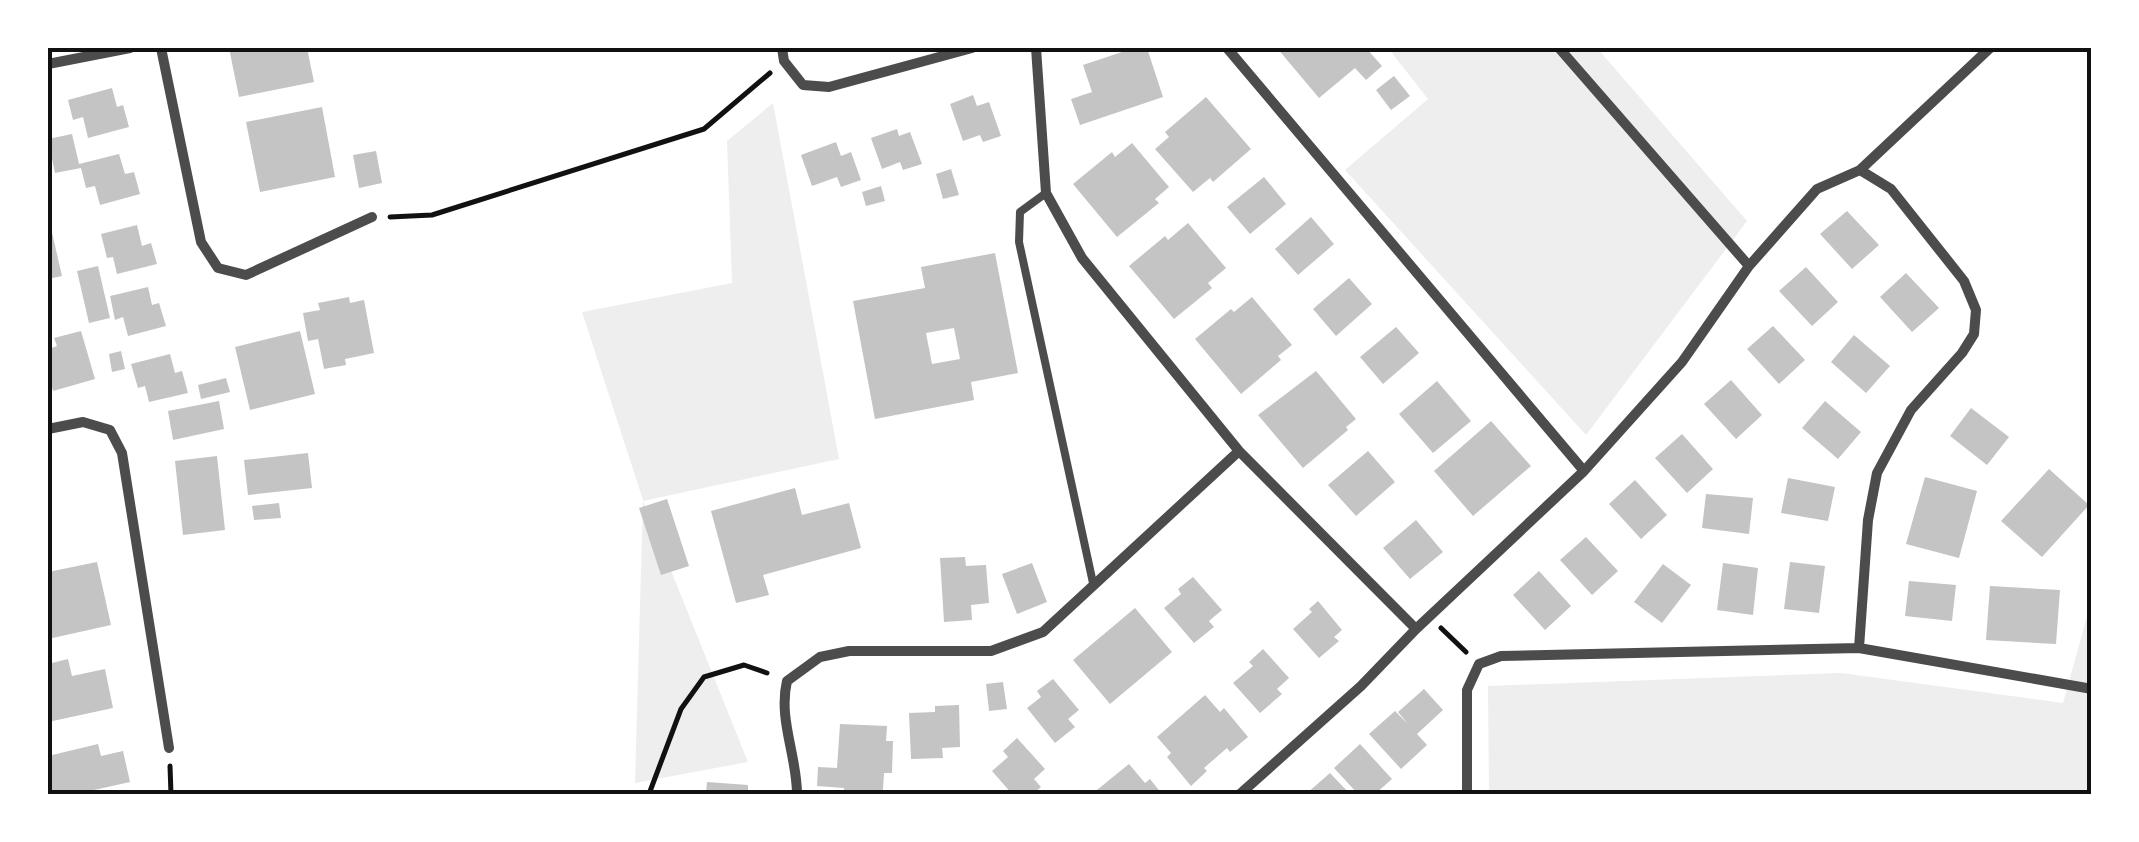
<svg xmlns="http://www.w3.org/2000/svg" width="2139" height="842" font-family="'Titillium Web',sans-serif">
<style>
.green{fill:#eee}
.building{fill:#c4c4c4;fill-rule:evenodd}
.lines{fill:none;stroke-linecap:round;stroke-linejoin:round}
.path{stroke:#111;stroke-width:5}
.service{stroke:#4c4c4c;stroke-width:8}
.minor{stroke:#4c4c4c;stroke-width:10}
.neatline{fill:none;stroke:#111;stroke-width:4}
</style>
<rect width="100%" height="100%" fill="#fff"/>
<path class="green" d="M1388 48H1597L1747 221 1586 435 1345 170 1428 99Z
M773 103 839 459 643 501 748 762 635 783 643 500 582 312 732 283 727 141Z
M2091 602V794H1489L1488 686 1841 673 2063 703Z"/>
<path class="building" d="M229 48H307L314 82 239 97Z
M1134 48H1147L1163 97 1080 125 1071 99 1092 92 1083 65Z
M1277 48H1366L1382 66 1366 80 1355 68 1319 98Z
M1394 76 1410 96 1391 110 1376 90Z
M112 88 117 107 123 105 129 127 88 138 83 117 73 120 68 100Z
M973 95 977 106 989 102 1001 136 983 142 980 135 963 141 950 104Z
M1206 97 1251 149 1213 182 1210 178 1193 192 1155 149 1169 137 1165 132Z
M322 107 335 177 260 192 246 122Z
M897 129 899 136 910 132 922 164 903 170 900 162 882 169 871 138Z
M72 134 79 164 119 154 125 174 134 172 140 194 100 205 95 186 86 188 81 168 55 173 48 139Z
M836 142 841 156 851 152 861 180 841 187 837 177 812 186 801 155Z
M1132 143 1169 187 1155 199 1159 203 1117 237 1073 184 1112 152 1115 157Z
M376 151 382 183 359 188 353 155Z
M951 169 959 195 943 199 936 174Z
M1264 177 1286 204 1250 234 1227 207Z
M881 186 885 201 866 206 862 192Z
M1847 211 1879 245 1852 269 1820 234Z
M1311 217 1334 244 1298 275 1275 249Z
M1188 223 1226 268 1208 283 1212 288 1174 319 1129 266 1165 236 1168 240Z
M137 225 142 246 151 243 157 264 117 274 113 257 107 258 101 234Z
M51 228 62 276 48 279V229Z
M995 253 1018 373 971 382 974 400 875 419 853 301 925 288 921 267ZM954 328 960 359 932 364 926 333Z
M98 266 110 318 89 323 77 271Z
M1806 267 1838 302 1812 326 1779 291Z
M1906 273 1939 308 1912 332 1880 297Z
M1349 278 1372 304 1336 336 1313 309Z
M148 287 152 305 159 303 166 326 128 336 123 317 115 320 110 296Z
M349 297 350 303 364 300 374 353 345 359 346 365 324 369 318 339 308 341 303 313 320 310 318 303Z
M1252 297 1292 345 1278 356 1281 360 1241 394 1195 339 1231 309 1234 312Z
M1773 326 1805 360 1779 384 1747 349Z
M1396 327 1419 353 1383 384 1360 357Z
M81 331 95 379 53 391 48 372V349L57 346 54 338Z
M300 331 315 394 250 410 235 347Z
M1854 335 1890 366 1866 393 1831 362Z
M121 351 125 369 112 372 109 354Z
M170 354 175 373 182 371 188 393 149 402 145 386 138 388 131 364Z
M1316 371 1356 419 1346 427 1348 430 1303 468 1258 415Z
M226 378 230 392 201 399 198 385Z
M1731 380 1762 415 1736 439 1704 404Z
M1437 381 1471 421 1433 453 1399 414Z
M219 401 224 429 173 440 168 411Z
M1825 401 1861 432 1838 459 1802 428Z
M1971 408 2009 437 1987 465 1950 436Z
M1491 421 1531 466 1473 516 1434 471Z
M1682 434 1713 469 1687 493 1655 458Z
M1368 451 1395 482 1356 516 1328 485Z
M308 453 312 488 248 495 244 460Z
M217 456 225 530 183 535 175 461Z
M2049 469 2089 505 2042 557 2001 521Z
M1925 477 1977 491 1959 558 1906 544Z
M1788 478 1835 487 1828 521 1781 513Z
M1635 480 1667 515 1641 539 1609 504Z
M795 488 802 515 849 503 861 548 763 575 769 595 736 603 711 511Z
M1706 494 1753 498 1749 534 1702 528Z
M667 499 689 566 661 575 639 508Z
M279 503 281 518 254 520 252 506Z
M1416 520 1443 552 1410 579 1383 548Z
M1586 537 1618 571 1592 595 1560 560Z
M965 557 966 566 986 565 989 603 971 605 972 620 944 622 940 558Z
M97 562 111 625 48 639V572Z
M1790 562 1825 566 1819 613 1784 609Z
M1032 563 1047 602 1017 614 1002 574Z
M1723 563 1758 568 1753 615 1717 610Z
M1663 564 1691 585 1662 623 1634 602Z
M1539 571 1571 606 1545 630 1513 595Z
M1193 577 1222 610 1209 621 1214 627 1194 643 1164 608 1181 594 1178 589Z
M1909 581 1956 585 1952 621 1905 616Z
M1990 586 2060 590 2056 644 1986 640Z
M1318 601 1342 630 1334 637 1339 641 1319 658 1293 629 1312 612 1309 609Z
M1135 608 1172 652 1110 704 1073 660Z
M1263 649 1289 678 1277 689 1282 694 1260 713 1233 683 1253 666 1249 662Z
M68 659 72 676 105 669 113 708 48 722V664Z
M1053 679 1079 710 1068 719 1075 727 1055 743 1027 708 1041 697 1037 691Z
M1003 682 1007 709 989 711 986 684Z
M1424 689 1443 710 1417 734 1427 745 1401 769 1369 734 1395 711 1408 724 1398 712Z
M1205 695 1220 712 1224 708 1248 737 1230 752 1227 748 1204 768 1207 771 1191 786 1167 757 1171 753 1157 737Z
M959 705 960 747 942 748 943 758 911 759 909 713 935 712V706Z
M840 724 887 726 886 741H893L892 773H884L883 790H891L890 794H844V788L817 786 818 767 837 768Z
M1017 738 1045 769 1034 779 1041 787 1033 794H1012L992 771 1008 757 1003 751Z
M98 744 101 756 123 751 130 782 76 794H51L48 756Z
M1360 744 1392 779 1375 794H1358L1334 768Z
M1129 764 1145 783 1150 779 1162 794H1092Z
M1330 773 1350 794H1306Z
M707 782 748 785V794H706Z"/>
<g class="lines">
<path class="path" d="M390 217 432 215 704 129 770 73
M1441 628 1466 652
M170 766 171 794
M649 794 681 709 704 677 744 665 767 673"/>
<path class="service" d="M1046 193 1020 212 1019 242 1093 583"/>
<path class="minor" d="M161 48 201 242 218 268 246 275 372 217
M782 48 784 61 803 85 829 87 972 48
M1036 48 1046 193 1082 258 1239 451 1416 629
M1227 48 1584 471
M1559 48 1749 266
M48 64 130 48
M48 429 83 422 110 430 122 453 169 748
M1859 648 1868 520 1877 473 1911 410 1962 353 1974 334 1976 310 1964 281 1891 189 1860 170
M797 794C797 756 778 719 787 681L820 657 849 651H991L1043 632 1239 451
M1240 794 1361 686 1416 629 1584 471 1682 362 1749 266 1817 189 1860 170 1990 48
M1467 794V690L1479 664 1501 656 1859 648 2092 689"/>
</g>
<rect width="2139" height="842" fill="none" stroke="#ffffff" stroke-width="100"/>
<rect x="50" y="50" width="2039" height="742" class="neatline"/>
</svg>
